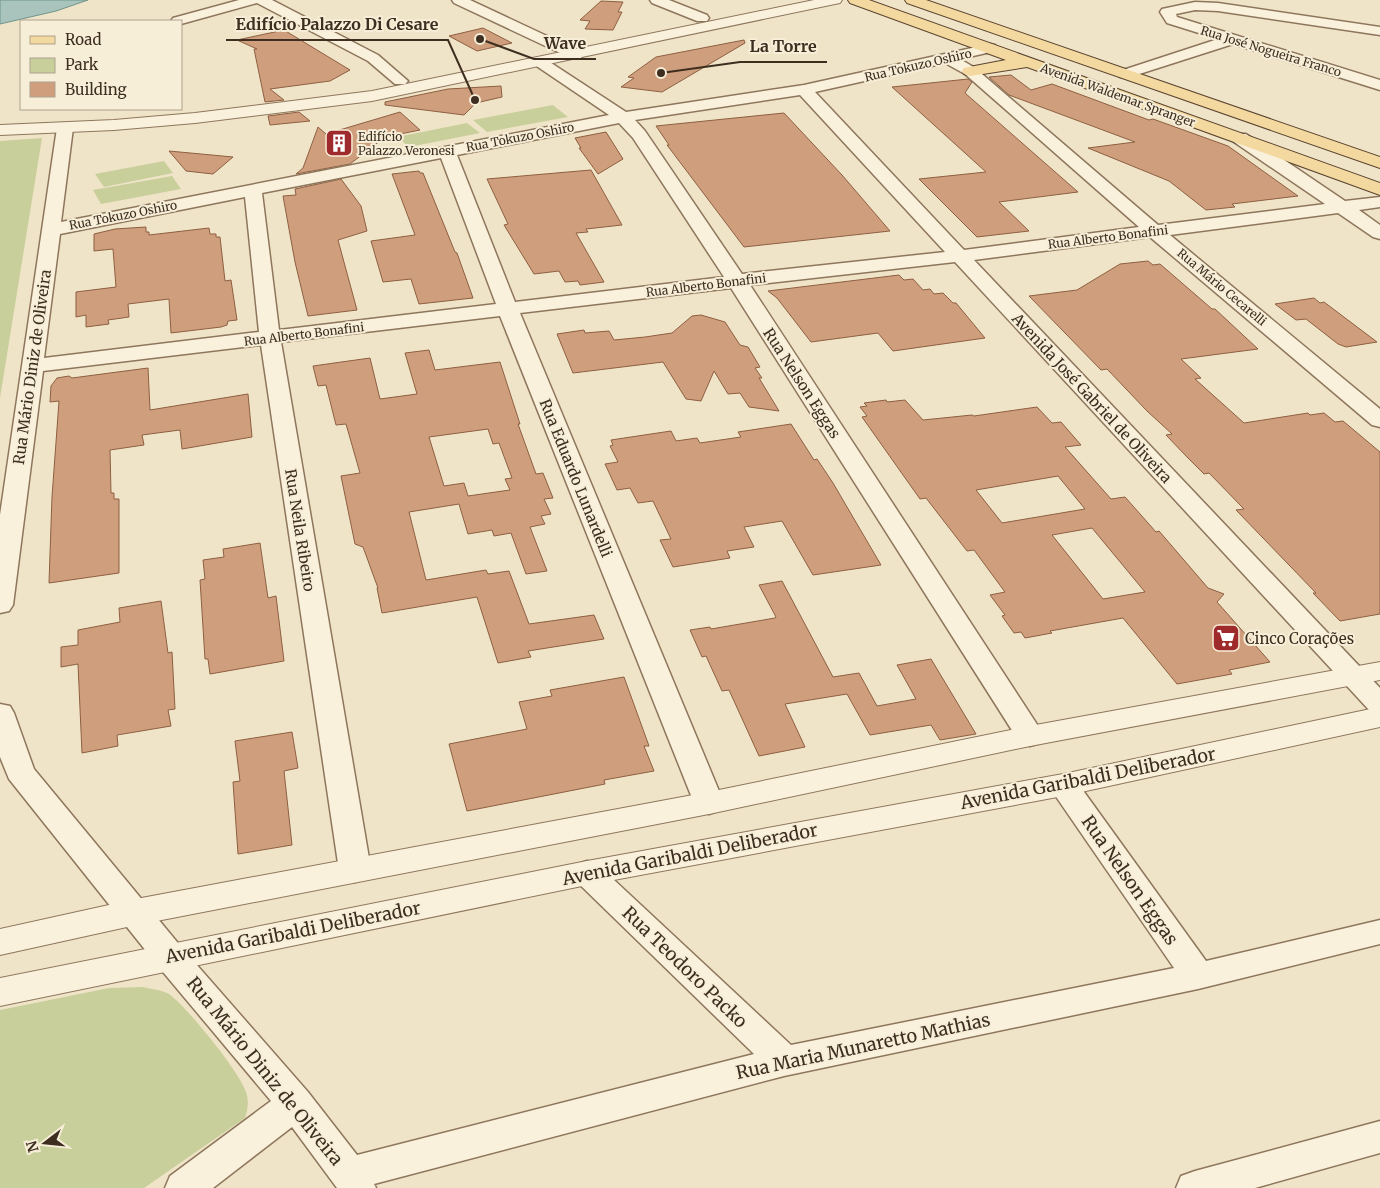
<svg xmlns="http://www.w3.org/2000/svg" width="1380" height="1188" font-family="Merriweather,serif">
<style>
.green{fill:#c9cf9b}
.water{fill:#a9c4bc;stroke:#6f938a}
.building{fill:#cf9f7d;stroke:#8d5f41;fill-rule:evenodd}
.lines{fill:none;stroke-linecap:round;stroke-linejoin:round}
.minor-casing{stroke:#8d765c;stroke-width:3}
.tertiary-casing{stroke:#8d765c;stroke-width:2}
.primary-casing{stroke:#5b4430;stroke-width:2}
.minor{fill:#faf1dc;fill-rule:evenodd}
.tertiary{fill:#faf1dc;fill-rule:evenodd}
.primary{fill:#f3d9a0;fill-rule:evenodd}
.labels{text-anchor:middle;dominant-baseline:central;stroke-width:4;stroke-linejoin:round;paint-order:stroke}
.far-street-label{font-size:12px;fill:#3d2e20;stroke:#f7eed8}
.far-poi-label{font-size:12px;fill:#3d2e20;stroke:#f7eed8;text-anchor:start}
.street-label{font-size:15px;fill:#3d2e20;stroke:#f7eed8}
.poi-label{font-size:15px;fill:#3d2e20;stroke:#f7eed8;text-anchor:start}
.near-street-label{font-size:18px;fill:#3d2e20;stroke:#f7eed8}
.leader{fill:none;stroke:#3d2e20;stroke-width:2}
.callout-dot{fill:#3d2e20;stroke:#f7eed8;stroke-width:2}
.callout-label{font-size:16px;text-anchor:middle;font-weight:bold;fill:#3d2e20;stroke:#f7eed8;stroke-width:4;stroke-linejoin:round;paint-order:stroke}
</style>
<rect width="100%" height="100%" fill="#f0e4c8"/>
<path class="green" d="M553 105 568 117 487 132 473 120Z
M467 123 480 133 409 147 397 137Z
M42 138 0 398V141Z
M164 161 173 173 104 187 95 174Z
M172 176 181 189 101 204 93 190Z
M143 987C151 989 162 990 169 994 187 1007 239 1071 246 1092 249 1101 248 1109 245 1118L144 1188H0V1010L109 988Z"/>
<path class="water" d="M0 0H88L56 11 0 24Z"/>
<path class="building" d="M601 1 623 2 618 12H622L613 30 585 29 590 21 580 20Z
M483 28 512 43 477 51 449 36Z
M284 30 350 70 330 81 270 89 284 100 265 102 254 49H257L237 40Z
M744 40 745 43 662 92 621 87 634 78 628 77 656 57Z
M1011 75 1031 90 1052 84 1149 120 1153 119 1228 146 1298 196 1232 204 1235 207 1206 210 1169 181 1088 148 1135 142 1009 95 989 77Z
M968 79 972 82 965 93 1078 192 999 202 1029 231 977 237 919 179 986 172 892 87Z
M501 86 502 97 476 103 464 115 385 105V102L448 89Z
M299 112 310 121 270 125 268 116Z
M400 112 420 130 385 137 350 164 296 174 303 168 318 127 326 134Z
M784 113 842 175 890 231 744 247 667 145H669L656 126Z
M606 132 623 159 598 174 579 148H581L575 138Z
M169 151 233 157 213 174 186 171Z
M591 170 622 225 586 229 588 232 576 233 604 282 580 285 578 281 565 282 559 271 534 274 504 225 508 224 487 179Z
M419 171 420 173H423L455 252 457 253 473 298 419 304 411 279 383 282 371 241 415 235 392 174Z
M341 179 361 206 367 231 338 240 357 310 308 316 295 262 283 196 296 195 295 189Z
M146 227V232H149V235L209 228 210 234H216V237H220L225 281 231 280 237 320 228 321 227 325 221 327 171 333 169 299 128 304 129 317 108 320 109 324 86 327V315L76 317V292L116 287 113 249 94 251V234L115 229Z
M1148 261 1153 265 1160 264 1212 309H1215L1258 349 1181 359 1201 378 1195 379 1244 423 1308 413 1310 415 1324 413 1335 422 1343 421 1380 452V614L1340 621 1313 593H1316L1236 510 1244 509 1209 473 1204 474 1187 457 1166 435 1172 434 1147 411 1107 369 1101 370 1029 296 1077 290 1120 264Z
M899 275 904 280 913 279 923 290 930 289 934 294 943 293 953 303H956L985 338 893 351 878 333 811 342 777 298 768 291Z
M1314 298 1320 303 1324 302 1377 342 1346 347 1338 344 1306 319 1296 320 1275 304Z
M701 315 725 322 740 345 748 347 760 367 755 368 762 378H759L779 411 749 407 740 393 728 394 714 371 701 401 686 399 663 362 573 373 557 334 584 330 585 333 609 331 614 340 645 337 672 333 692 316Z
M429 350 435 370 500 362 520 424H518L536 474 543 473 553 498 544 499 551 514 541 516 545 524 530 527 547 571 526 574 511 533 494 536 492 530 468 534 459 504 409 512 426 580 486 570 488 574 509 571 529 624 594 615 604 639 528 651 531 657 498 663 477 597 382 613 377 588H378L363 547 355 544 341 476 360 473 346 424 336 425 326 385 318 386 313 366 370 358 380 399 417 394 405 353ZM488 429 493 444 499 443 512 478 505 479 510 490 468 496 464 483 444 486 429 437Z
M148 368 150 410 248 394 252 437 182 449 180 430 142 435 144 445 110 450 111 493H114V499H119V573L49 583 52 497 59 401 50 402 51 386 57 378 69 376 72 378Z
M886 400 887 402 905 400 923 420 972 415 974 416 1037 407 1052 423 1061 422 1081 445 1065 447 1111 499 1125 497 1156 532 1159 531 1208 588 1224 594 1217 602 1270 662 1229 670 1232 674 1177 684 1123 618 1050 631 1052 633 1025 638 1021 632 1014 633 1002 616 1005 615 990 595 1005 592 974 550 967 551 926 498 920 499 862 417 867 416 860 407 867 406 864 403ZM1058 476 1085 509 1002 523 976 490ZM1092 528 1145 592 1103 599 1052 535Z
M791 424 814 460 817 459 833 483 881 565 813 575 782 521 744 527 754 547 727 551 730 558 673 567 660 540 671 539 653 501 638 503 630 488 617 490 605 464 618 462 610 446 613 445 611 440 671 431 676 441 697 438 700 443 741 437 738 432Z
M260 543 268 598 276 596 284 661 210 674 208 659H205L200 580 205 579 203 560 224 557 223 549Z
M782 581 833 677 859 673 877 706 916 699 897 665 931 659 976 734 940 740 931 725 870 735 847 694 785 704 805 747 759 756 729 690 722 691 706 656 702 657 690 630 710 627 711 629 775 618 776 617 759 585Z
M161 601 168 653 172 652 175 709 168 710 171 726 117 735 118 746 82 753 78 664 61 667V647L78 645V630L120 622 119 608Z
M624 677 649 746H644L654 771 604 780 605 784 467 811 449 744 527 729 519 702 552 696 550 690Z
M292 732 298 768 284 771 292 845 238 854 233 782 240 781 235 741Z"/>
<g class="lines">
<g class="minor-casing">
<path id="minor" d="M239 0H272L378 55 408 81 405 84H395L368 61 257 3 181 24V21H171L173 18Z
M452 0H470L581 52 583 55 581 58H571L454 3Z
M650 0H669L707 15 709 18 707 21H697L652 3Z
M1195 2 1218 3 1380 27V35L1218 11 1195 10 1176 14 1177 17 1380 80V90L1233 44 1130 77H1120L1117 74 1120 71 1218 39 1167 23 1160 12 1162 9Z
M990 44 995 45 997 48 995 51 960 59 975 68 1158 225 1325 204 1234 142 1232 138 1234 134H1246L1345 201 1380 197V207L1359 210 1380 225V239L1373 237 1338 213 1170 235 1380 409V427L1372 425 1150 237 974 260 1380 688V714L1370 711 955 262 750 285 1040 729 1045 736 1040 743 1030 746 1020 743 731 288 520 313 724 803 720 810 709 814 698 810 694 803 500 316 281 342 371 870 366 878 355 882 344 878 339 870 261 345 43 371 13 605 9 611 0 613V515L57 128 59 125H71L73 128 61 222 609 115 535 65 532 62 535 59H545L626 112 804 85ZM945 63 965 74 1139 227 964 250 815 92ZM800 95 945 252 742 274 645 131 635 120ZM619 123 633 138 724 277 515 302 457 155ZM441 158 496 304 279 330 262 193ZM245 197 259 332 44 358 60 234Z
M0 704 10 706 14 713 34 769 182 948 308 1092 357 1155 754 1054 576 881 571 873 576 865 587 861 598 865 791 1045 1174 968 1048 785 1052 778 1063 775 1074 778 1206 961 1380 920V944L1198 989 784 1076 374 1184 376 1188H337L292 1127 213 1188H165L170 1176 271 1101 158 966 9 779 0 757Z
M1380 1121V1153L1255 1188H1176L1181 1176 1195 1171Z"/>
</g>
<g class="tertiary-casing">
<path id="tertiary" d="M814 0H842L840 3 835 4 372 101 195 123 114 130 0 135V125L114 120 195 113 372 91Z
M1380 662V680L1030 746 709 814 136 925 0 955V929L136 899 709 792 1030 726Z
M1380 707V727L1063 796 587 885 0 1006V978L587 861 1063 774Z"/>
</g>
<g class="primary-casing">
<path id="primary" d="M848 0H869L1380 183V195L1027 67 970 76 964 74 962 71 964 68 1006 60 850 3Z
M905 0H926L1380 157V168L907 3Z"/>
</g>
<use href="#minor" class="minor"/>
<use href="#tertiary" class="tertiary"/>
<use href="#primary" class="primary"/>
</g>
<defs>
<g id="building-square" transform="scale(1.4375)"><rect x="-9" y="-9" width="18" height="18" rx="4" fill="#9e2a2b" stroke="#f7eed8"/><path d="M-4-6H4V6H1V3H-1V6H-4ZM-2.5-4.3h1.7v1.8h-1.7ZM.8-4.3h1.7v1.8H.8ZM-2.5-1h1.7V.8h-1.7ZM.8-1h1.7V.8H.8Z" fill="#fff"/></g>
<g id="supermarket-square" transform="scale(1.4375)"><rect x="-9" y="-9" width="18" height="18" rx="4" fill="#9e2a2b" stroke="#f7eed8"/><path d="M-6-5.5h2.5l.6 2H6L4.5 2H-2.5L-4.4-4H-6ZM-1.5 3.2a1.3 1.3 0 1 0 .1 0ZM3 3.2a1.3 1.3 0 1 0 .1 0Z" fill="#fff"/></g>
</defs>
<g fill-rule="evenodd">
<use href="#building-square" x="339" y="143"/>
<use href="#supermarket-square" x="1226" y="638"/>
</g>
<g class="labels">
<g class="far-street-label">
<text transform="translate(1271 51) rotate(17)">Rua José Nogueira Franco</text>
<text transform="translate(918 65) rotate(-13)">Rua Tokuzo Oshiro</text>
<text transform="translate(1118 95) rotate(20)">Avenida Waldemar Spranger</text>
<text transform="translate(520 137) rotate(-11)">Rua Tokuzo Oshiro</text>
<text transform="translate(123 215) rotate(-11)">Rua Tokuzo Oshiro</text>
<text transform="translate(1108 237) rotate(-7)">Rua Alberto Bonafini</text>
<text transform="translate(706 285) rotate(-7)">Rua Alberto Bonafini</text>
<text transform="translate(1222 287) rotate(40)">Rua Mário Cecarelli</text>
<text transform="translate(304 334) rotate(-7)">Rua Alberto Bonafini</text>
</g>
<g class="far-poi-label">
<text x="358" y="136">Edifício<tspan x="358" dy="14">Palazzo Veronesi</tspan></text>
</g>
<g class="street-label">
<text transform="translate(32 367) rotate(-82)">Rua Mário Diniz de Oliveira</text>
<text transform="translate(802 383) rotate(57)">Rua Nelson Eggas</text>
<text transform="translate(1092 398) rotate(47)">Avenida José Gabriel de Oliveira</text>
<text transform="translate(576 478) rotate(68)">Rua Eduardo Lunardelli</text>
<text transform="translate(300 530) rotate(81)">Rua Neila Ribeiro</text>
</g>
<g class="poi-label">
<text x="1245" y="638">Cinco Corações</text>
</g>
<g class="near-street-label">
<text transform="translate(1088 778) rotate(-11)">Avenida Garibaldi Deliberador</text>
<text transform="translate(690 854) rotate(-11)">Avenida Garibaldi Deliberador</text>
<text transform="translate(1130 880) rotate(55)">Rua Nelson Eggas</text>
<text transform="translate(293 932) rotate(-11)">Avenida Garibaldi Deliberador</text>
<text transform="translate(685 967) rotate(44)">Rua Teodoro Packo</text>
<text transform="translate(863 1046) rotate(-12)">Rua Maria Munaretto Mathias</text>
<text transform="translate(265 1071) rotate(51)">Rua Mário Diniz de Oliveira</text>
</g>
</g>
<path class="leader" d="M475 100L448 40H226M480 39L534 59H596M661 73L740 62H827"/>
<g class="callout-dot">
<circle cx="475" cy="100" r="5"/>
<circle cx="480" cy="39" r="5"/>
<circle cx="661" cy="73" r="5"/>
</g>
<g class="callout-label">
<text x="337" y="30">Edifício Palazzo Di Cesare</text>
<text x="565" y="49">Wave</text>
<text x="783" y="52">La Torre</text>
</g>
<rect x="20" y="20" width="162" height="90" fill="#f7eed8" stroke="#ada18e"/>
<rect x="30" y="36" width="25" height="8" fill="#f3d9a0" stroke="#ada18e"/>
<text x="65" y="45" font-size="15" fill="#3d2e20">Road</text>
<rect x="30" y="58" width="25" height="15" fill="#c9cf9b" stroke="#ada18e"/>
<text x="65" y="70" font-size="15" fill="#3d2e20">Park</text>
<rect x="30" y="82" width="25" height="15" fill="#cf9f7d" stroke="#ada18e"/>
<text x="65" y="95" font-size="15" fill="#3d2e20">Building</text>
<g transform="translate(45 1143) rotate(254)" stroke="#f7eed8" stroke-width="4" paint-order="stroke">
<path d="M0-4L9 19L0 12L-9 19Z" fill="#3d2e20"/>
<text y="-8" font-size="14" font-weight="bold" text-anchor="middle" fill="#3d2e20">N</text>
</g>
</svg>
